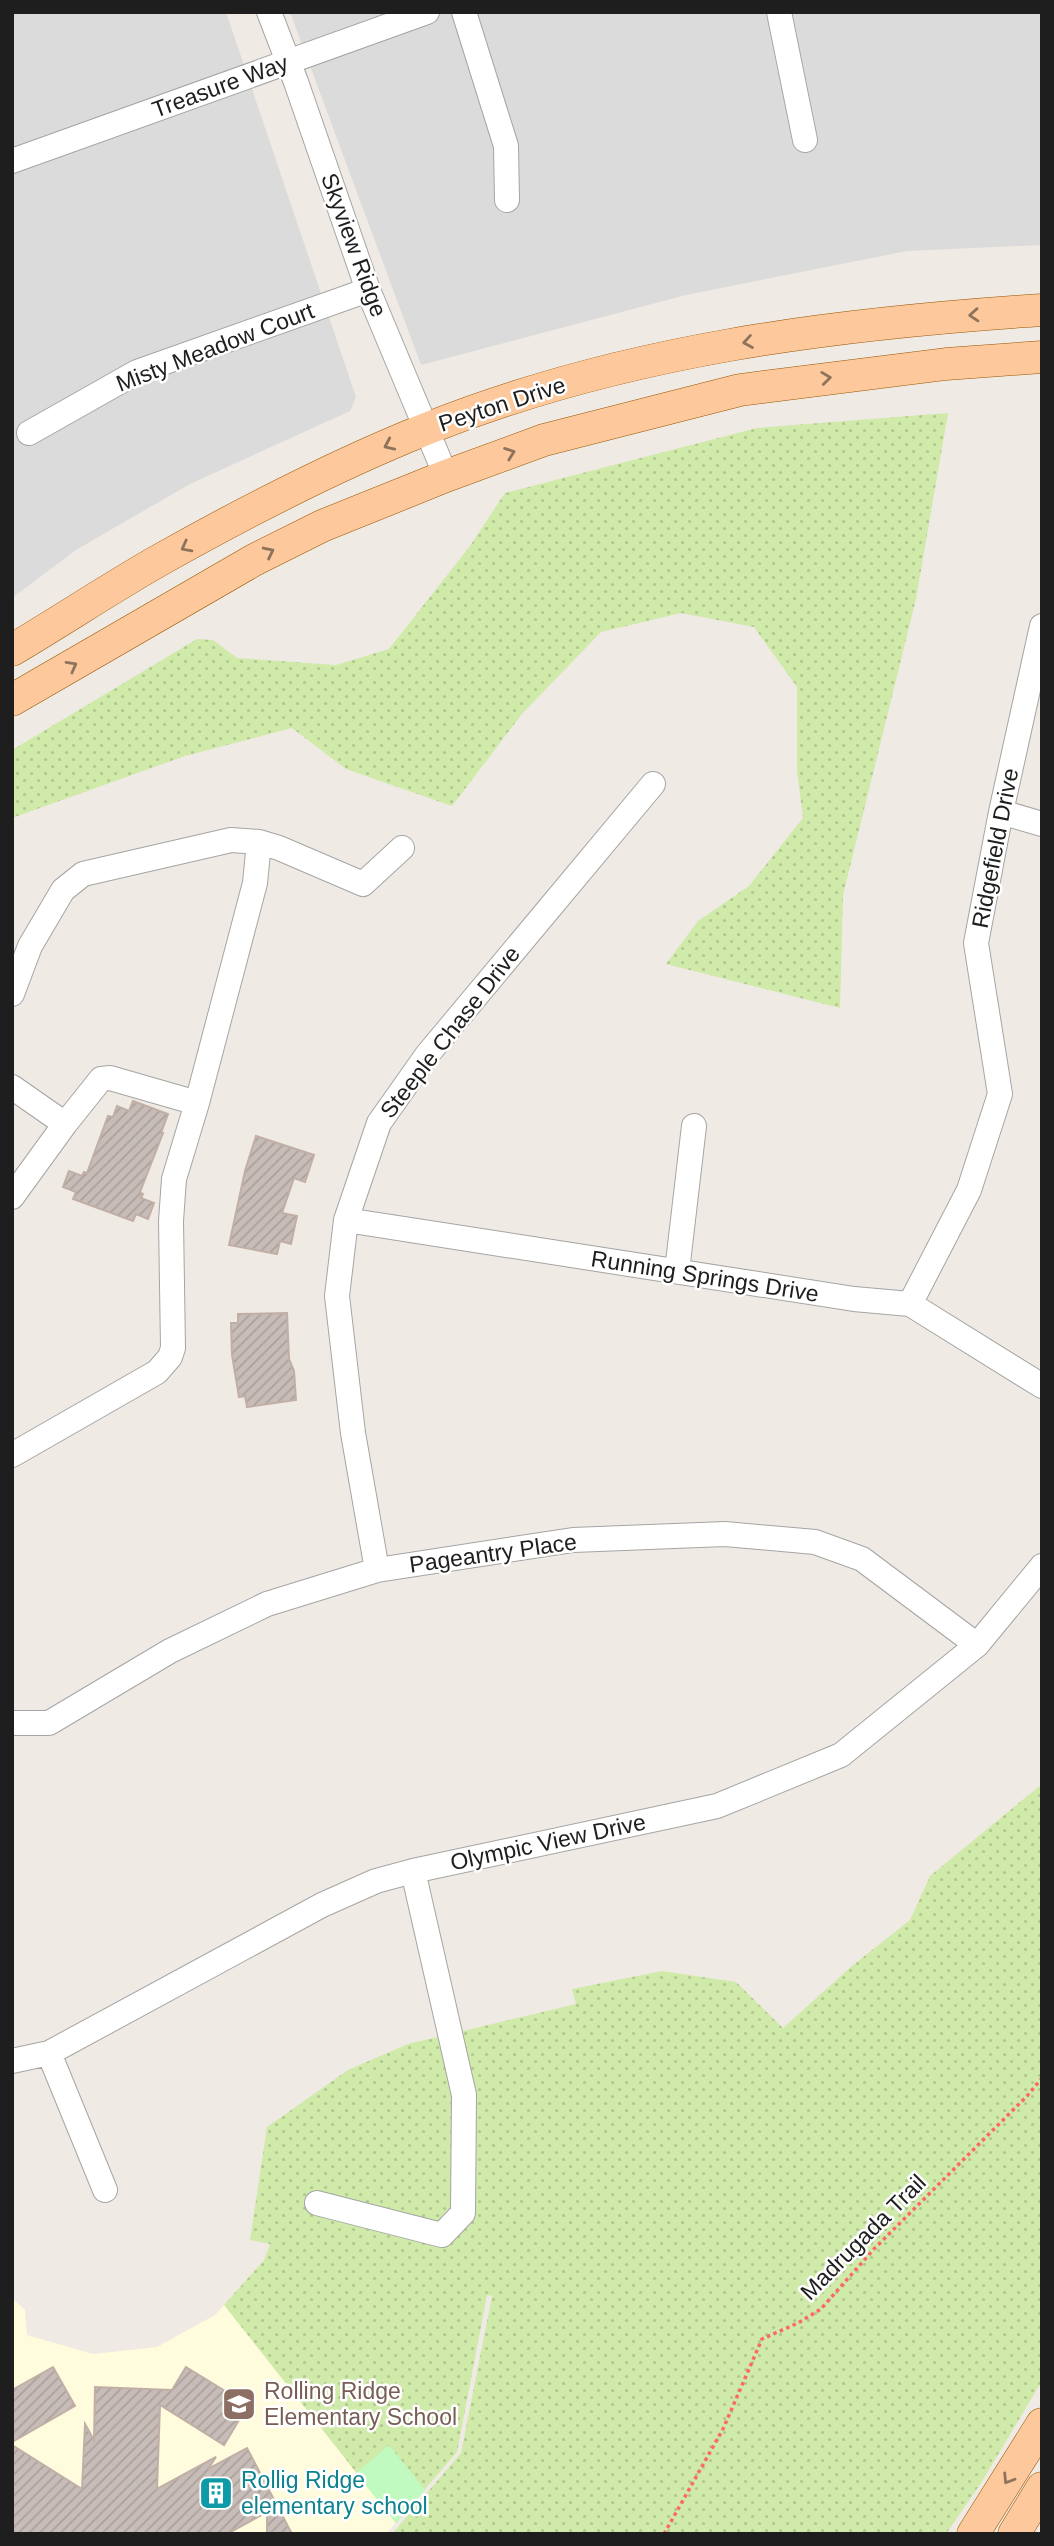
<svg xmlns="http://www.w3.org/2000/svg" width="1054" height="2546" font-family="Arial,sans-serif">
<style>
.residential{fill:#dcdbdb}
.education{fill:#fffbdd}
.grass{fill:url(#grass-dots)}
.park{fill:#c1fac0}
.building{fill:url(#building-hatch);stroke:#c1afa6;stroke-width:2}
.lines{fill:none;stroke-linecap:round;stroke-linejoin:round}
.minor-casing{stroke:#a5a5a5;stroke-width:26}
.major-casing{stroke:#985500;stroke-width:33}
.path{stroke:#fc6869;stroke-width:3.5;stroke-dasharray:3.5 3.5;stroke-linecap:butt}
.minor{stroke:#fff;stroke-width:24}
.major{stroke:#fdc89b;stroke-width:32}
.oneway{stroke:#8e735c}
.labels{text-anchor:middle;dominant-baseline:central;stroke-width:5;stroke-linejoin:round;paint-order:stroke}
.street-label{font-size:23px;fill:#1e1e1e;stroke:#fff}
.education-label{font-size:23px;fill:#785e54;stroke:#fff;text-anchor:start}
.culture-label{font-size:23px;fill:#0d838f;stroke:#fff;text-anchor:start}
</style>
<defs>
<pattern id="grass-dots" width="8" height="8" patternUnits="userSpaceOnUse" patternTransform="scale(1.75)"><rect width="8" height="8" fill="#d0eaa9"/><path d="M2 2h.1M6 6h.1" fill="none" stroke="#b2c891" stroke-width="1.8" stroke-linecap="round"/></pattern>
<pattern id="building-hatch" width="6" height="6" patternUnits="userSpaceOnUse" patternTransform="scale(1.75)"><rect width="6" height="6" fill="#c7bcb7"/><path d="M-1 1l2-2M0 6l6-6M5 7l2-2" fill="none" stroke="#aaa19d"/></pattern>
</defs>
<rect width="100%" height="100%" fill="#efeae4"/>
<path class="residential" d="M12 12H226L356 397 350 411 190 484 76 550 12 598Z
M290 12H1042V245L907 251 686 295 421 365Z"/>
<path class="education" d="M270 2244 455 2454 386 2534H12V2298L25 2310 27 2335 93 2354 157 2347 215 2315 264 2260Z"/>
<path class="grass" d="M948 413 916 599 843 895 840 1008 666 964 698 921 749 886 803 818 797 771V687L754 627 681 613 601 632 522 714 452 806 346 769 292 728 185 756 12 818V750L197 639 213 640 237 658 336 665 389 649 470 546 505 493 757 428Z
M1042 1784V2381L981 2483 946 2534H392L461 2453 492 2296 487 2295 457 2452 396 2523 224 2305 264 2260 270 2244 250 2240 267 2127 348 2070 408 2044 576 2004 572 1989 662 1971 736 1982 783 2028 852 1966 910 1920 930 1876Z"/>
<path class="park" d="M389 2445 425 2490 396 2523 356 2473Z"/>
<path class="building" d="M133 1101 168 1114 161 1133H163L140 1192 143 1194 141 1198 154 1203 148 1219 136 1214 133 1221 73 1199 76 1192 63 1187 69 1171 82 1176 84 1172 87 1173 108 1116 113 1117 117 1106 129 1111Z
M256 1136 314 1155 305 1182 294 1178 282 1213 297 1216 291 1244 280 1241 277 1254 229 1245 245 1171Z
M287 1313 289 1359 294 1371 296 1400 247 1407 245 1396 239 1397 232 1355 231 1323H238V1314Z
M53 2367 75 2406 12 2442V2390Z
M186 2367 248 2405 224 2445 160 2405 157 2489 216 2457 208 2469 247 2448 292 2534H267V2512L227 2534H18L12 2530V2445L82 2489 85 2424 94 2440 95 2387 172 2390Z"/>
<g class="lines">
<g class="minor-casing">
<path id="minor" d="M269 12 296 82 368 290 446 476
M464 12 506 146 507 200
M779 12 805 140
M12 161 427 12
M29 433 137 372 368 290
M1001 812 1042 824
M259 842 279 848 363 884 402 848
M12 994 30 946 63 890 83 874 231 840 259 842 255 883 197 1103
M12 1087 65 1124
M12 1197 65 1124 101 1079 110 1078 197 1103 174 1179 171 1221 173 1348 170 1357 157 1372 12 1455
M346 1220 854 1299 910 1304 1042 1386
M677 1271 694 1126
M910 1304 969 1190 1000 1094 976 943 1001 812 1042 626
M377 1570 353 1433 337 1296 346 1220 379 1123 427 1055 653 784
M12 1723H49L170 1651 267 1604 377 1570 573 1540 725 1534 815 1542 862 1559 977 1645
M49 2053 105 2190
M12 2061 49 2053 322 1905 376 1881 413 1871 717 1806 841 1755 977 1645 1042 1566
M317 2203 442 2235 463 2213 464 2095 413 1871"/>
</g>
<g class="major-casing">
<path id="major" d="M12 650C61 621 109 589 158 561 245 512 334 466 426 429 624 350 831 324 1042 310
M12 700 254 560 322 526 446 476 544 440 740 390 946 364 1042 357
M973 2534 1042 2424
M1014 2534 1042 2488"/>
</g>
<path class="path" d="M664 2534 723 2429 762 2339 798 2323 821 2309 874 2249 1027 2096 1042 2078"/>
<use href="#minor" class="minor"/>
<use href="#major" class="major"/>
</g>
<defs><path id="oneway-chevron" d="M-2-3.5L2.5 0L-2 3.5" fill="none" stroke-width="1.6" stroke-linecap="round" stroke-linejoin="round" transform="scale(1.75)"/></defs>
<g class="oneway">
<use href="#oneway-chevron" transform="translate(974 315) rotate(176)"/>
<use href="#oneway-chevron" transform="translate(748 342) rotate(171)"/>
<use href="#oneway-chevron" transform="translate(826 378) rotate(-7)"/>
<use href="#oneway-chevron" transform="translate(389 445) rotate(156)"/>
<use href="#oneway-chevron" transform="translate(510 453) rotate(-20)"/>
<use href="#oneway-chevron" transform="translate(186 547) rotate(152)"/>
<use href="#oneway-chevron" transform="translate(269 552) rotate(-26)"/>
<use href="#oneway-chevron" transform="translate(72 666) rotate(-29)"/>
<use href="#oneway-chevron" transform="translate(1008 2479) rotate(122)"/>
</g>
<defs>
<g id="school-square" transform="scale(1.75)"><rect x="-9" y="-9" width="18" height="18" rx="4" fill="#8d6e63" stroke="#fff"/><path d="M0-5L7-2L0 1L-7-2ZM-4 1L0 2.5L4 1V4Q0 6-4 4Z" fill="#fff"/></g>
<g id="building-square" transform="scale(1.75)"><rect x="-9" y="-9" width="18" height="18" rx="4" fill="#0f9aa8" stroke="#fff"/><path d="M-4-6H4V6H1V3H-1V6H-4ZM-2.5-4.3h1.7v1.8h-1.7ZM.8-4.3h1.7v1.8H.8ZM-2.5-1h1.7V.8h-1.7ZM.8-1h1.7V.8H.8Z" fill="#fff"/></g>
</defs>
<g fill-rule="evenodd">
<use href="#school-square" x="239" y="2404"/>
<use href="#building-square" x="216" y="2493"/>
</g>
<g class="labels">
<g class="street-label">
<text transform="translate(220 86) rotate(-20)">Treasure Way</text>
<text transform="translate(354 245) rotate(70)">Skyview Ridge</text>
<text transform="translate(215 347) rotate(-21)">Misty Meadow Court</text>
<text transform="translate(502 404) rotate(-18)">Peyton Drive</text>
<text transform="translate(995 848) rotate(-79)">Ridgefield Drive</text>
<text transform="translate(450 1032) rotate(-52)">Steeple Chase Drive</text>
<text transform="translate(705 1276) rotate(9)">Running Springs Drive</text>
<text transform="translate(493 1553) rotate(-8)">Pageantry Place</text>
<text transform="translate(548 1842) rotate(-12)">Olympic View Drive</text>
<text transform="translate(863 2237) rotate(-45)">Madrugada Trail</text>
</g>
<g class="education-label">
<text x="264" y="2391">Rolling Ridge<tspan x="264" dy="26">Elementary School</tspan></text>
</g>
<g class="culture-label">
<text x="241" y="2480">Rollig Ridge<tspan x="241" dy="26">elementary school</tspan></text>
</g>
</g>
<rect width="1054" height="2546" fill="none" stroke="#1e1e1e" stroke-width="28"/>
</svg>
